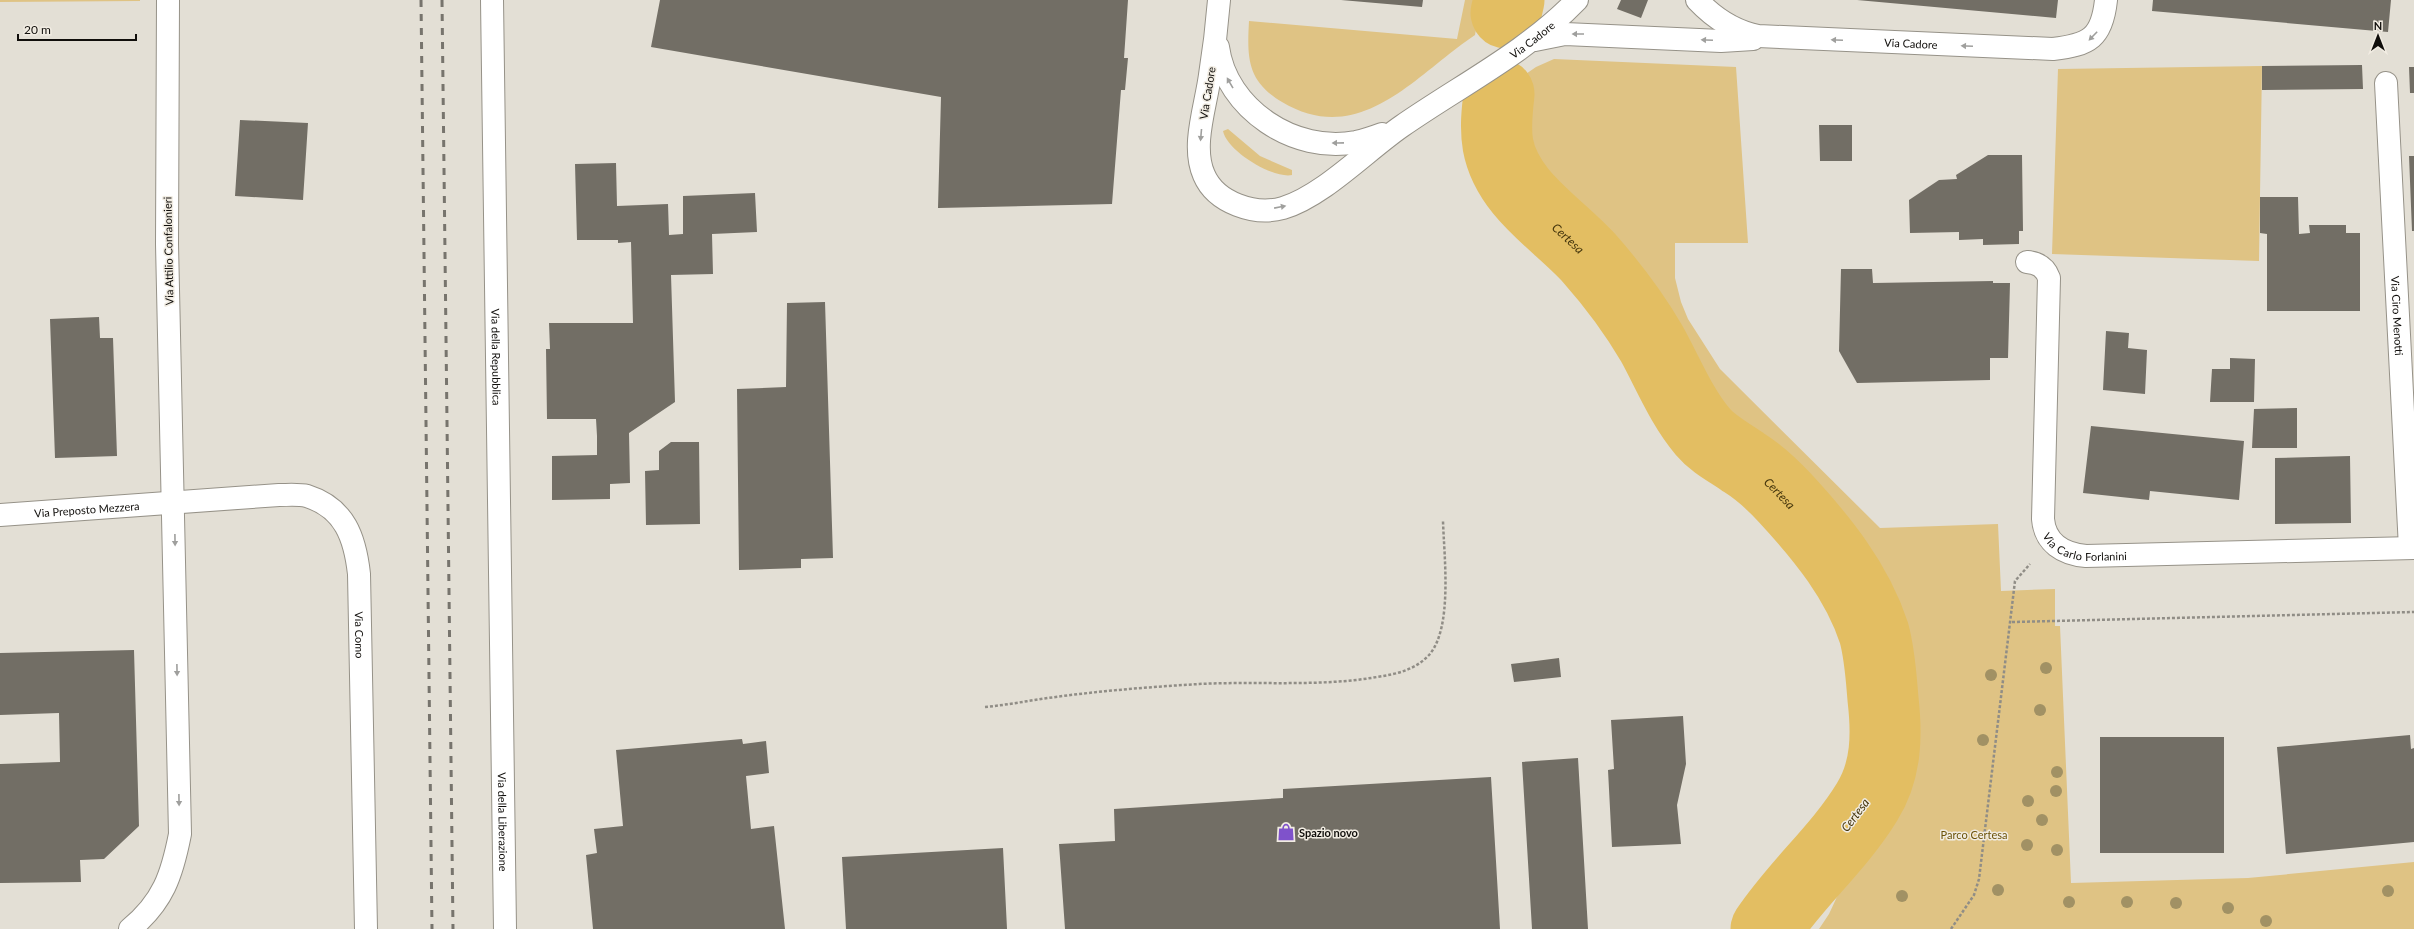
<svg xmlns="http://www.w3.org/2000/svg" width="2414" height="929" font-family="Lato,sans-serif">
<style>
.green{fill:#dfc384}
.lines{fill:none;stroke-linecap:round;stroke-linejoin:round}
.river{stroke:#e3be62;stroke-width:71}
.building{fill:#726e65}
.minor-casing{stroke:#969288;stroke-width:24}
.path{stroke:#908d86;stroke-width:2.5;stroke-dasharray:3 2;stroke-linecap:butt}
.minor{stroke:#fff;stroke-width:22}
.rail{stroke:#77746d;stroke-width:3;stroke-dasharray:7 7;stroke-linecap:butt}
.tree{fill:#a19164}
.oneway{fill:#9f9f9d}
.labels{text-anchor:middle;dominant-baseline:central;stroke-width:3;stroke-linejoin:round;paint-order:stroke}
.street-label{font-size:11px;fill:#100e0b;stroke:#f1ece2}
.poi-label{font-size:11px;font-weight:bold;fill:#100e0b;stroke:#f1ece2;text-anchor:start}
.park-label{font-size:11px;fill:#6b5208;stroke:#f1ece2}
.water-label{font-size:12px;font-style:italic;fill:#44350c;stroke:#f1ece2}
</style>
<rect width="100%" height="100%" fill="#e3dfd5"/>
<path class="green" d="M0 0H140V1L0 2Z
M1465 0H1481L1475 35C1416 74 1361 149 1282 102 1247 81 1247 58 1249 21L1457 39Z
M1554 59 1736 67 1748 243H1675V278L1681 302 1688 319 1720 369 1880 528 1998 524 2001 591 2055 589V626H2060L2071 883 2248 878 2414 862V929H1819L1829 914 1855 858 1892 787 1906 751 1909 722 1906 701 1883 628 1855 570 1828 526 1779 467 1695 385 1596 244 1538 174C1522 143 1522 110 1523 76L1536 67Z
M2262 66 2259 261 2052 254 2058 69Z
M1228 129 1260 156 1292 170V175C1273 179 1227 151 1223 131Z"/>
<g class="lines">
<g class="river">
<path d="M1506 13 1509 0"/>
<path id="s1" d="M1499 94C1497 111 1495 128 1498 145 1507 194 1557 223 1589 258 1612 284 1634 313 1652 344 1668 373 1681 406 1703 432 1714 445 1729 452 1743 462 1759 472 1772 484 1785 498 1822 538 1857 581 1874 633 1880 655 1881 676 1883 699 1887 734 1887 770 1867 802 1839 848 1796 884 1766 929"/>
</g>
</g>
<path class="building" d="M660 0H1128L1124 58H1128L1125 90H1121L1112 204 938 208 941 97 651 47Z
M1341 0H1423L1422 7Z
M1621 0H1648L1641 18 1617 9Z
M1857 0H2058L2056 18Z
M2153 0H2391L2388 32 2152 11Z
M2362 65 2363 89 2262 90V66Z
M2409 67H2414V93H2410Z
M240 120 308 123 303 200 235 196Z
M1819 125H1852V161H1820Z
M1988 155H2022L2023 231H2019V244L1983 245V239L1959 240V232L1910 233 1909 200 1939 180 1957 179 1956 175Z
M2409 156H2414V231H2412Z
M616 163 617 206 668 204 669 235 683 234V196L755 193 757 232 712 234 713 274 671 275 675 402 629 433 630 483 610 484V499L552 500V456L597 455V436L596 419H547L546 349H550L549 323H633L631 242 618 243V240H577L575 164Z
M2260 197H2298L2299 234 2310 233 2309 225H2346V233H2360V311H2267V234L2260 233Z
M1841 269H1872L1873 283 1993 281V283H2010L2008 358H1990V380L1857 383 1839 351Z
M825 302 833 558 801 559V568L739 570 737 389 786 387 787 303Z
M99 317 100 338H113L117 456 55 458 50 319Z
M2106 331 2129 333 2128 348 2147 350 2145 394 2103 390Z
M2230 358 2255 359 2254 402H2210L2212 369H2230Z
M2297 408V448H2252L2254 409Z
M2091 426 2244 441 2239 500 2150 491 2149 500 2083 493Z
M671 442H699L700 524 646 525 645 471 659 470V451Z
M2350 456 2351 523 2275 524V458Z
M134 650 139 826 104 859 80 860 81 882 0 883V764L60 762 59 713 0 715V653Z
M1559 658 1561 677 1514 682 1511 664Z
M1683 716 1686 764 1677 805 1681 844 1612 847 1608 770 1614 769 1611 720Z
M2410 735 2411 749 2414 748V842L2286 854 2277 747Z
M2100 737H2224V853H2100Z
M742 739 743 744 766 741 769 773 746 776 751 829 774 826 785 929H593L586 855 597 853 594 829 623 826 616 750Z
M1578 758 1588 929H1532L1522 762Z
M1491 777 1500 929H1065L1059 844 1115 841 1114 809 1283 798V789Z
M1003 848 1007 929H846L842 857Z"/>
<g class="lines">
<g class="minor-casing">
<g id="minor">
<path id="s2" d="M492 0 505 929"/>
<path id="s3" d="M1219 0C1217 25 1214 50 1210 75 1206 106 1191 146 1204 175 1216 203 1255 216 1283 208 1323 196 1367 150 1402 126 1461 85 1527 52 1577 0"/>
<path id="s4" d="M1697 0C1714 18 1733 31 1758 36L2053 49C2089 45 2102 38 2106 0"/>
<path d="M1535 40 1565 34 1721 41 1753 39"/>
<path d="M1218 47C1226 109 1295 154 1356 142 1365 140 1374 137 1382 134"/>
<path id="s5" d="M2386 83 2410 548"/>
<path id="s6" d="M2027 262C2038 263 2045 267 2049 278L2043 519C2045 543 2063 554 2086 556L2414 548"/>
<path id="s7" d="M0 515 279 495C288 495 299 494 307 496 345 508 355 538 359 574L366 929"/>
<path d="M130 929C163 902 172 875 180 834L167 244 168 0"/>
</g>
</g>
<path class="path" d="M2012 622 2414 612
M985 707C1006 705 1027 701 1048 698 1098 691 1149 687 1199 684 1258 681 1319 687 1377 677 1397 674 1415 670 1429 655 1453 628 1444 556 1443 521
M1951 929 1974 895 1979 879 2015 581 2030 564"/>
<use href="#minor" class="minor"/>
<path class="rail" d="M421 0 432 929
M442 0 453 929"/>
</g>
<g class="tree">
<circle cx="2046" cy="668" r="6"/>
<circle cx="1991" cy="675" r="6"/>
<circle cx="2040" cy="710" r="6"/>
<circle cx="1983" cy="740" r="6"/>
<circle cx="2057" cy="772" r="6"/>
<circle cx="2056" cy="791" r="6"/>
<circle cx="2028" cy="801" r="6"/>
<circle cx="2042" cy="820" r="6"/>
<circle cx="2027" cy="845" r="6"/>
<circle cx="2057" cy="850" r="6"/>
<circle cx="1998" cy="890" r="6"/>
<circle cx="2388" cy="891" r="6"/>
<circle cx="1902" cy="896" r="6"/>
<circle cx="2069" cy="902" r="6"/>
<circle cx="2127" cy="902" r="6"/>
<circle cx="2176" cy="903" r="6"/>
<circle cx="2228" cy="908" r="6"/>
<circle cx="2266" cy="921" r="6"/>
</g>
<defs><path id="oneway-solid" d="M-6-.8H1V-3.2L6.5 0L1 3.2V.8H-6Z"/></defs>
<g class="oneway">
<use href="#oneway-solid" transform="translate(1578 34) rotate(-180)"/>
<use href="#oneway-solid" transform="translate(2093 36) rotate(134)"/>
<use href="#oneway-solid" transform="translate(1707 40) rotate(-177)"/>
<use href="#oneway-solid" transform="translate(1837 40) rotate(-178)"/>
<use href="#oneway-solid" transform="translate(1967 46) rotate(-178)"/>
<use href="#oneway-solid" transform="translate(1230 83) rotate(-120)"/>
<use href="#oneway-solid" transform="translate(1201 135) rotate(95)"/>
<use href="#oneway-solid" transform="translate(1338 143) rotate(179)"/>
<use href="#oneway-solid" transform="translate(1280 207) rotate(-11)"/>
<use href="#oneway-solid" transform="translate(175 540) rotate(89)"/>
<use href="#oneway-solid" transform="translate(177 670) rotate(89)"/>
<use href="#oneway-solid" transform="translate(179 800) rotate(89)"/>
</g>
<defs>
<g id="shop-bare" transform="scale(1.38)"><path d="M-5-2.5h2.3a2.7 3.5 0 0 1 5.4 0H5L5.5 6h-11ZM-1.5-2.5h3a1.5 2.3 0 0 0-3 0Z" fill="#7f52cb" stroke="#f1ece2" stroke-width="2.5" paint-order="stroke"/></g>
</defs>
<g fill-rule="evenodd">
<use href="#shop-bare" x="1286" y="832"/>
</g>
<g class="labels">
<g class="street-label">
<text stroke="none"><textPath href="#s3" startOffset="571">Via Cadore</textPath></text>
<text stroke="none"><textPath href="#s4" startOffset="225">Via Cadore</textPath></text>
<text transform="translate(1207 93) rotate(-81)">Via Cadore</text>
<text transform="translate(168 251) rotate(-91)">Via Attilio Confalonieri</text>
<text stroke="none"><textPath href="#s5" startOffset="233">Via Ciro Menotti</textPath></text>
<text stroke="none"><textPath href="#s2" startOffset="357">Via della Repubblica</textPath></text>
<text stroke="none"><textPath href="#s7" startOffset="87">Via Preposto Mezzera</textPath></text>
<text stroke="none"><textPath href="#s6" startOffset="329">Via Carlo Forlanini</textPath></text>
<text stroke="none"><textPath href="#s7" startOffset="469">Via Como</textPath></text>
<text stroke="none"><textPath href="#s2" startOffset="822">Via della Liberazione</textPath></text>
</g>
<g class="poi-label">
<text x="1299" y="832">Spazio novo</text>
</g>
<g class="park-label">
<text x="1974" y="834">Parco Certesa</text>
</g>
<g class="water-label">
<text stroke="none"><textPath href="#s1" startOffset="170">Certesa</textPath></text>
<text stroke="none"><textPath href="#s1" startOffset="506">Certesa</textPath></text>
<text transform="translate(1855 815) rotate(-53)">Certesa</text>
</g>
</g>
<g transform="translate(2378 36)" stroke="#f1ece2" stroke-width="3" paint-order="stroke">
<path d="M0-3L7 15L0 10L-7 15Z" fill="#100e0b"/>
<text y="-6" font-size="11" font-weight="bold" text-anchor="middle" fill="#100e0b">N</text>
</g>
<path d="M18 34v6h118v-6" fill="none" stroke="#100e0b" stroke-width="2"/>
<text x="24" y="34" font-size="12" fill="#100e0b" stroke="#f1ece2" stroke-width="3" paint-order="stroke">20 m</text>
</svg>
